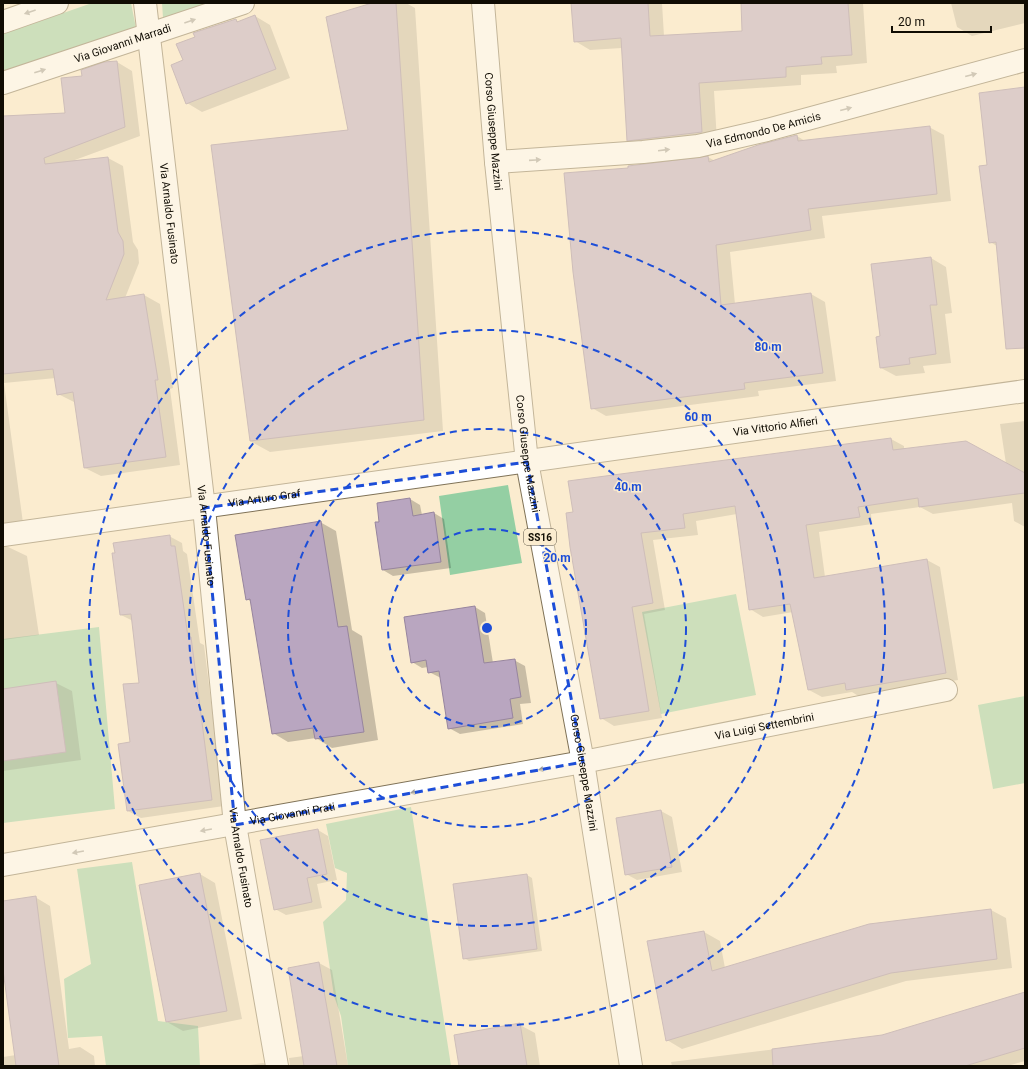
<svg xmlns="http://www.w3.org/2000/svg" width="1028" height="1069" font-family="Roboto,sans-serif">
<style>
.green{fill:#94cfa3}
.shadow{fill:#0003}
.building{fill:#b9a6c0;stroke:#97859e}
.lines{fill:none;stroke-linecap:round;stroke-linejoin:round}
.minor-casing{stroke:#7f7257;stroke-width:24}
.primary-casing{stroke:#7f7257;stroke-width:24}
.minor{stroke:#fff;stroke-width:22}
.primary{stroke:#fff;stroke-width:22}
.oneway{fill:#9f9e9a}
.marked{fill:none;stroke:#1d4ed8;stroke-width:3;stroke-dasharray:8 5;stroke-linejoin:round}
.ring{fill:none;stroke:#1d4ed8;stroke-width:2;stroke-dasharray:7 5}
.labels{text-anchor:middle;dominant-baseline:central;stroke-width:3;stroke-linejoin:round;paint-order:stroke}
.shield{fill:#fbeccf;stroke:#564f40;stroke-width:1}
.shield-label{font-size:10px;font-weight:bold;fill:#100c03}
.street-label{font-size:11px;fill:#100c03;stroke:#fbeccf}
.centre{fill:#1d4ed8;stroke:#fbeccf;stroke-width:2}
.ring-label{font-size:12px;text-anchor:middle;font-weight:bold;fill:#1d4ed8;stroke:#fbeccf;stroke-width:3;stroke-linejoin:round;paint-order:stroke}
</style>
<rect width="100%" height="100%" fill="#fbeccf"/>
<path class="green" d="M92 3H131L136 28 3 71V34Z
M162 3H209L163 18Z
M508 485 522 563 450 575 439 496Z
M736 594 756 695 661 714 642 612Z
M99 627 115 809 3 823V639Z
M1025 696V783L993 789 978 705Z
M411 807 451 1066H348L341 1016 334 996 323 922 346 900 347 873 335 868 326 824Z
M132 862 158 1021 198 1026 200 1066H106L102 1036 68 1038 64 979 91 964 77 869Z"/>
<path class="shadow" d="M376 3H406L415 8 443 431 270 452 250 441 349 131Z
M572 3H662L664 36 743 32 742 3H863L867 63 836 66 837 73 801 75V85L714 91 717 141 643 149 628 140 622 48 590 50 575 41Z
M951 3H1025V23L972 36 957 27Z
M255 16 270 25 290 78 202 112 187 103 184 61 236 20 239 22Z
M117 62 132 71 140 136 75 160 108 158 123 166 133 242 138 250 139 263 125 298 144 295 160 304 173 388 170 389 180 465 101 476 85 468 76 403 58 394 56 378 4 383 24 530 7 539 6 546 27 556 39 635 3 640V120L66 114 83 77Z
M1025 88V338L997 246 990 242 988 166Z
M929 127 944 135 951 201 822 216 825 238 730 252 735 304 811 294 825 302 836 381 758 391 759 396 606 416 592 408 629 169 708 157 715 161 797 136 805 141Z
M931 258 946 267 952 313 945 314 951 363 923 366 925 373 896 376 881 368V337Z
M1025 421V527L1014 521 1012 503 933 514 920 507 871 514 872 524 819 532 825 577 927 560 940 567 958 680 860 697 852 692 822 697 809 690 793 612 763 617 750 609 737 514 696 521 698 535 653 540 665 610 644 614 662 718 614 726 601 718 571 547 891 439 904 446V450L1006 464 1000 424Z
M410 499 420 505 422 515 434 513 444 519 451 568 393 576 383 570Z
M320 522 336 531 352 630 362 636 378 740 332 748 316 738 288 742 273 733 252 602 247 599Z
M169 536 182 543 183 551 187 554 200 643 204 645 224 806 141 818 128 811 131 743 140 683 133 621 121 615Z
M475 607 485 613 493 663 514 660 525 666 531 703 520 704 523 724 460 734 449 728 441 678 429 672 428 667 422 668 412 662Z
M56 683 72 691 81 760 3 771V690Z
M661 811 672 817 682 872 637 880 626 874 617 819Z
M318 830 328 836 337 880 317 884 322 908 286 915 275 909Z
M200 874 215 883 242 1019 183 1031 167 1022Z
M527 875 532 878 542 951 469 961 464 958Z
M35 897 50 906 69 1049 80 1047 94 1056 95 1066H3V1057L16 1055 5 977 3 976V902Z
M991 910 1006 918 1012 968 906 981 682 1049 667 1040 648 942 704 932 720 941 725 968Z
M319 963 332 970 348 1066H290L289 1058 304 1056Z
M1025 993V1061L1007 1066H672L671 1062 882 1036Z
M520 1025 535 1033 540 1066H459Z
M263 1063 269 1066H243Z"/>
<path class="building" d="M372 3H396L424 420 250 441 211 145 348 130 326 17Z
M571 3H648L650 36 742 31 741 3H848L852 55 821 57 822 64 786 67V77L699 83 702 132 627 141 621 38 574 42Z
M255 15 276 69 186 104 171 65 183 60 176 44 195 37 193 33 236 19 237 22Z
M117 61 125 127 44 158 45 164 108 157 118 232 123 241 124 254 106 300 144 294 158 380H155L166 457 84 468 73 392 57 395 53 369 3 374V116L65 113 61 78 82 76 81 70 104 62Z
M1025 87V348L1006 349 996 242 989 243 979 166 987 165 979 93Z
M930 126 937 194 808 209 811 230 716 245 721 305 811 293 823 373 744 383 745 389 591 409 573 272 564 173 628 168V166L708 156 709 162 758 145 797 135 798 141Z
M931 257 937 305H930L936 354 909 358 910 364 880 368 876 337 880 336 871 264Z
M891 438 893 450 966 441 1025 473V493L919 507 918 498 858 507 860 517 806 525 814 578 927 559 946 673 846 690 845 683 808 690 790 604 749 610 735 506 683 514 685 528 641 533 653 603 632 607 649 711 600 719 570 547 566 513 573 512 568 481Z
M410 498 413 516 434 512 441 562 382 570 375 522H379L377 503Z
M321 521 338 627 347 626 364 732 315 739 313 728 272 734 250 599 246 600 235 535Z
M170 535 171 546H175L188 637H191L212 800 127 811 118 744 130 742 123 684 139 683 131 614 120 615 112 553H115L113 543Z
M475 606 484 663 515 659 521 697 510 699 513 718 448 729 439 671 428 673 426 660 411 663 404 617Z
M56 681 66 752 3 761V689Z
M661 810 672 867 625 875 616 818Z
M318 829 327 874 307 878 312 902 274 910 260 840Z
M200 873 227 1011 166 1022 139 885Z
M527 874 537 949 463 959 453 884Z
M36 896 44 959 59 1066H16L3 970V901Z
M991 909 997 959 891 973 666 1041 647 941 704 931 712 971 869 924Z
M319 962 337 1066H304L288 968Z
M1025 992V1048L965 1066H773L772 1049 882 1035Z
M520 1023 527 1066H459L454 1035Z"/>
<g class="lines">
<g class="minor-casing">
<g id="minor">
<path id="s1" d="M145 3 204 508 235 825 277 1066"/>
<path d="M3 22 57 3"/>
<path id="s2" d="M3 83 243 3"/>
<path id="s3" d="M496 162 643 152 698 146 767 130 1025 60"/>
<path id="s4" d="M3 535 1025 391"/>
<path id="s5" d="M3 865 583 762 946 690"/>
</g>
</g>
<g class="primary-casing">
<g id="primary">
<path id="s6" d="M483 3 496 162 527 462 583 762 631 1066"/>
</g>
</g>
<use href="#minor" class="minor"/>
<use href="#primary" class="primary"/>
</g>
<defs><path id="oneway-solid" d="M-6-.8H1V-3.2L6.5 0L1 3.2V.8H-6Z"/></defs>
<g class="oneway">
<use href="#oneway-solid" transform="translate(30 12) rotate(161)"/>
<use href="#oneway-solid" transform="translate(190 21) rotate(-19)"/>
<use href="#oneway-solid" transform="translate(40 71) rotate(-18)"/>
<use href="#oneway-solid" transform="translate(971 75) rotate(-15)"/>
<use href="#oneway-solid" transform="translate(846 109) rotate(-15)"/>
<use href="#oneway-solid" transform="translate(664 150) rotate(-7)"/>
<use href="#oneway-solid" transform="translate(535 160) rotate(-4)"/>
<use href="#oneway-solid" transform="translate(544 769) rotate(170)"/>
<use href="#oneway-solid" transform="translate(416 792) rotate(170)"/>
<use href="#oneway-solid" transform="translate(206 830) rotate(170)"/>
<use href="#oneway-solid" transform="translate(78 852) rotate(170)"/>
</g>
<path d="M0 0H1028V1069H0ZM527 462 583 762 235 825 204 508Z" fill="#fbeccf" fill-opacity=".55" fill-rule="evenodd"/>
<path class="marked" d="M527 462 583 762 235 825 204 508Z"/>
<g class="ring">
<circle cx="487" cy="628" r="99"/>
<circle cx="487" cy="628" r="199"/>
<circle cx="487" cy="628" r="298"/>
<circle cx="487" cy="628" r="398"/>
</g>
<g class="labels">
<rect class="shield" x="524" y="529" width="32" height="16" rx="3"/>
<g class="shield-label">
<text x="540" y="537">SS16</text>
</g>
<g class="street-label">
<text stroke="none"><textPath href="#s2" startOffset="126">Via Giovanni Marradi</textPath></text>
<text stroke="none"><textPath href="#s3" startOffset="270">Via Edmondo De Amicis</textPath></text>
<text stroke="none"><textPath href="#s6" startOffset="129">Corso Giuseppe Mazzini</textPath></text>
<text stroke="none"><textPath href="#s1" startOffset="212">Via Arnaldo Fusinato</textPath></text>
<text stroke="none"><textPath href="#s4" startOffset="780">Via Vittorio Alfieri</textPath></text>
<text stroke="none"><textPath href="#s6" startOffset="453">Corso Giuseppe Mazzini</textPath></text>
<text stroke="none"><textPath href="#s4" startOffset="264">Via Arturo Graf</textPath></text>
<text stroke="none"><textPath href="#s1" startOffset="536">Via Arnaldo Fusinato</textPath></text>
<text stroke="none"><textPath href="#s5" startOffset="774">Via Luigi Settembrini</textPath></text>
<text stroke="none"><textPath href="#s6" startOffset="777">Corso Giuseppe Mazzini</textPath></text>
<text stroke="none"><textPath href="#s5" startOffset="294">Via Giovanni Prati</textPath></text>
<text stroke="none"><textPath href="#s1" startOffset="860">Via Arnaldo Fusinato</textPath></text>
</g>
</g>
<circle cx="487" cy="628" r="6" class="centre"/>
<g class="ring-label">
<text x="768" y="351">80 m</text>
<text x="698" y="421">60 m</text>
<text x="628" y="491">40 m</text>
<text x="557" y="562">20 m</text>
</g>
<rect width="1028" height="1069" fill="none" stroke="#100c03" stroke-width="8"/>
<path d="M892 26v6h99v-6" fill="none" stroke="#100c03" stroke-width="2"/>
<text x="898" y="26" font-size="12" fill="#100c03" stroke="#fbeccf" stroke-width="3" paint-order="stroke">20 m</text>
</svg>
